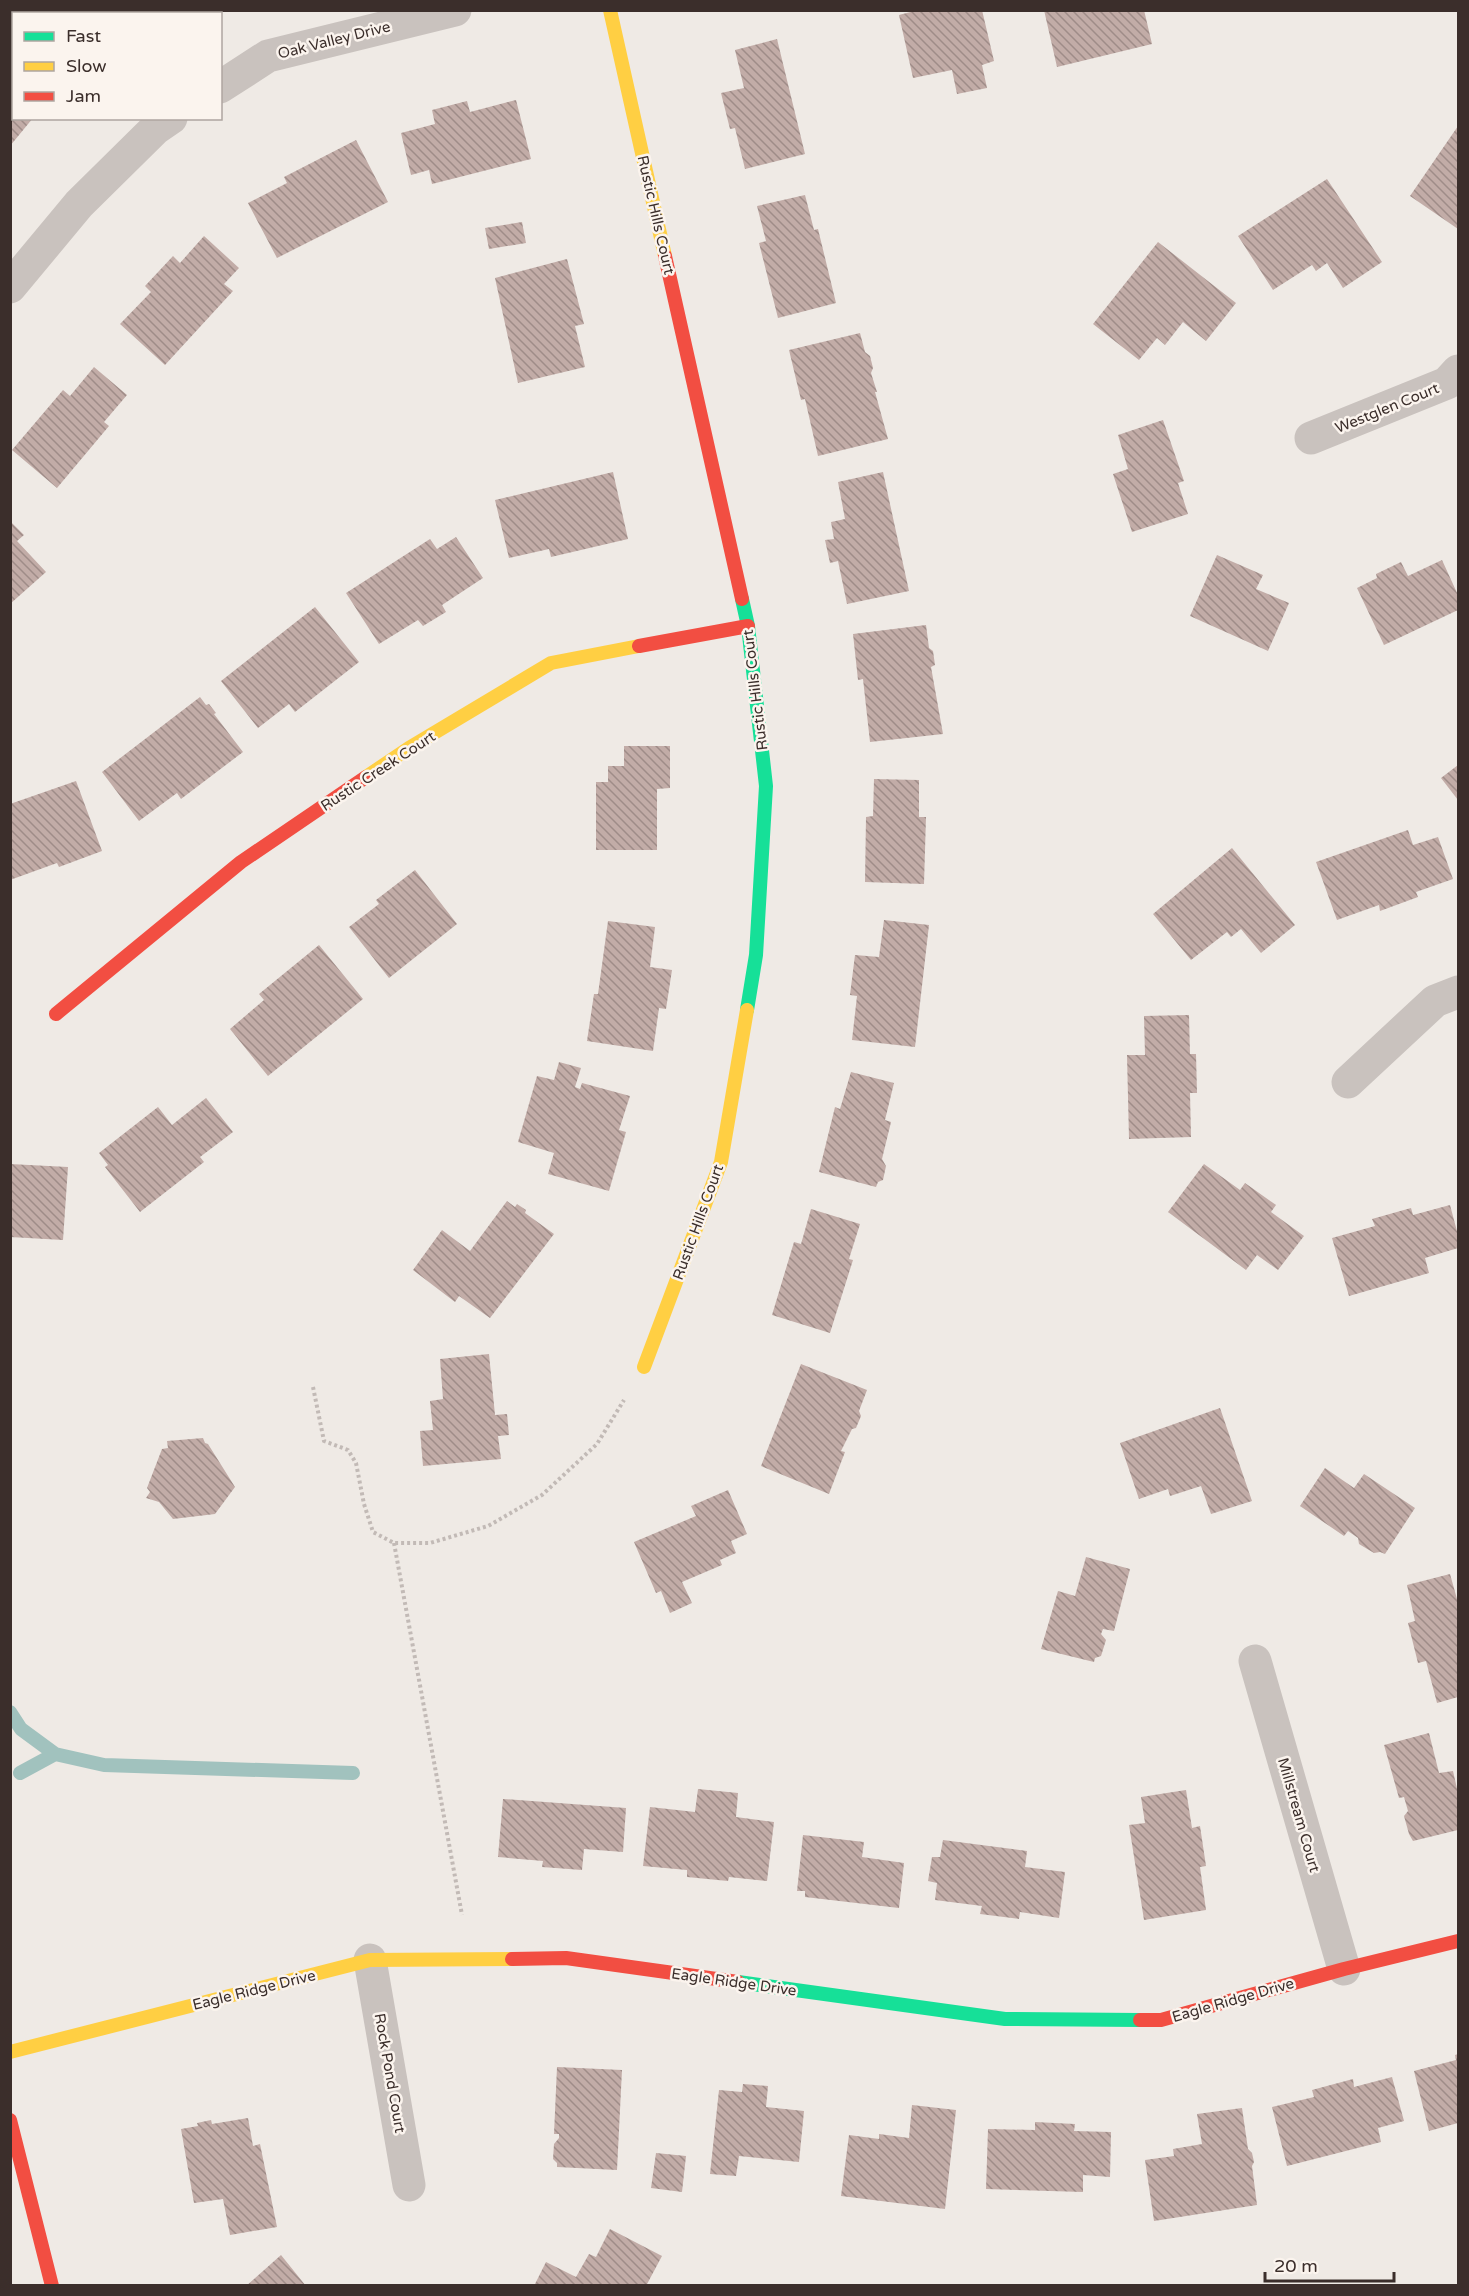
<svg xmlns="http://www.w3.org/2000/svg" width="1469" height="2296" font-family="'Varela Round',sans-serif">
<style>
.lines{fill:none;stroke-linecap:round;stroke-linejoin:round}
.stream{stroke:#a1c2be;stroke-width:14}
.building{fill:url(#building-back-hatch)}
.path{stroke:#c2bab6;stroke-width:4;stroke-dasharray:3 3;stroke-linecap:butt}
.street{stroke:#c9c2be;stroke-width:33}
.fast{stroke:#16e098;stroke-width:14}
.slow{stroke:#ffcf43;stroke-width:14}
.jam{stroke:#f24e42;stroke-width:14}
.labels{text-anchor:middle;dominant-baseline:central;stroke-width:5;stroke-linejoin:round;paint-order:stroke}
.street-label{font-size:15px;fill:#3b2e2b;stroke:#fbf4ee}
</style>
<defs>
<pattern id="building-back-hatch" width="6" height="6" patternUnits="userSpaceOnUse" patternTransform="scale(1.5)"><rect width="6" height="6" fill="#c2aca7"/><path d="M-1 5l2 2M0 0l6 6M5-1l2 2" fill="none" stroke="#9f8c88"/></pattern>
</defs>
<rect width="100%" height="100%" fill="#efeae5"/>
<g class="lines">
<path class="stream" d="M10 1712 21 1729 55 1754 104 1765 353 1773
M20 1773 55 1754"/>
</g>
<path class="building" d="M53 10H135L136 14H48Z
M918 10H982L994 61 982 65 987 88 957 94 952 70 913 78 899 15Z
M1044 10H1144L1152 44 1057 67Z
M777 39 805 154 745 169 735 128 730 129 721 93 744 88 735 50Z
M10 60 14 62V118H33L10 146Z
M516 100 531 159 432 184 429 170 411 175 401 133 435 124 432 110 467 101 470 112Z
M1458 126V229L1410 196Z
M356 140 388 202 277 258 248 203 287 183 284 177Z
M1327 179 1382 262 1343 288 1327 263 1316 271 1312 265 1273 290 1238 236Z
M805 195 814 230 818 229 836 303 778 318 759 243 766 241 757 206Z
M522 222 526 243 489 249 485 228Z
M204 236 239 268 224 284 233 291 165 365 120 324 151 292 145 286 173 256 180 263Z
M1158 242 1236 303 1206 341 1183 322 1165 345 1157 338 1139 360 1093 324Z
M567 259 584 324 575 326 585 367 518 383 495 278Z
M860 333 865 352 870 356 873 368 871 373 877 392H875L888 439 818 456 805 399 801 400 789 350Z
M94 367 127 395 104 422 109 426 57 488 12 450 63 390 70 396Z
M1163 420 1184 481 1178 483 1188 514 1132 532 1113 474 1128 469 1118 435Z
M613 472 628 539 551 557 549 549 509 558 495 500Z
M883 472 909 591 847 604 838 561 830 563 825 540 834 539 831 522 845 519 838 482Z
M10 521 24 535 17 541 46 572 10 604Z
M456 537 483 578 442 605 446 612 423 626 418 620 379 644 346 593 430 539 437 549Z
M1217 555 1263 575 1256 589 1289 603 1268 651 1190 616Z
M1442 560 1458 595V610L1384 645 1357 588 1377 578 1376 574 1401 562 1408 576Z
M315 607 359 662 295 712 289 704 258 728 221 681Z
M926 625 929 648 933 651 935 665 931 667 943 734 870 742 863 679 858 680 853 634Z
M200 697 206 705 209 704 216 713 214 714 243 752 181 799 177 793 139 821 102 772Z
M624 746H670V788L657 789V850H596V782H608V766H624Z
M1458 765V800L1441 778Z
M874 779 919 780V817H926L924 884 865 882 866 817 873 816Z
M76 781 102 851 59 867 57 863 10 880V804Z
M1408 830 1413 845 1438 837 1453 879 1416 892 1418 897 1380 911 1379 905 1337 920 1316 862Z
M1232 848 1295 925 1261 953 1241 929 1231 937 1227 932 1191 960 1153 914Z
M415 870 457 924 389 978 349 927 379 904 376 900Z
M884 920 929 925 915 1047 852 1040 857 996 850 995 855 955 879 957Z
M608 921 655 927 650 967 672 970 666 1009 659 1008 653 1051 587 1041 594 994H598Z
M319 945 363 999 268 1076 230 1029 264 1000 259 994Z
M1189 1015 1190 1054H1196L1197 1093H1190L1191 1137 1129 1139 1127 1055H1145L1144 1016Z
M559 1062 581 1068 575 1087 580 1089 582 1083 630 1096 619 1130 626 1132 609 1191 548 1174 554 1153 518 1142 537 1076 554 1080Z
M851 1072 894 1083 885 1120 891 1122 882 1159 886 1166 883 1180 878 1182 876 1187 819 1172 835 1107 840 1109Z
M206 1098 233 1132 200 1157 204 1162 140 1212 105 1167 108 1165 99 1153 158 1107 172 1125Z
M10 1164 68 1167 63 1240 10 1237Z
M1204 1164 1240 1190 1245 1183 1276 1205 1271 1212 1304 1236 1278 1270 1257 1255 1246 1270 1168 1212Z
M507 1201 515 1207 517 1204 526 1210 525 1213 554 1234 490 1318 459 1296 455 1302 413 1270 442 1230 470 1251Z
M1450 1205 1458 1235V1248L1425 1258 1429 1273 1349 1296 1332 1238 1375 1226 1372 1219 1411 1208 1413 1215Z
M811 1209 860 1224 849 1259 853 1260 830 1333 772 1315 794 1242 801 1244Z
M489 1354 495 1415 507 1414 509 1435 498 1436 501 1459 423 1466 420 1431 433 1430 430 1401 443 1399 440 1359Z
M801 1364 867 1390 859 1411 861 1416 856 1428 852 1429 841 1451 845 1452 829 1494 761 1466Z
M1220 1408 1252 1501 1211 1514 1201 1486 1170 1496 1168 1489 1139 1499 1120 1443Z
M203 1438 205 1443 208 1444 235 1487 215 1514 173 1519 159 1502 146 1498 150 1492 147 1488 162 1449 168 1448 167 1441Z
M1325 1468 1354 1488 1364 1474 1415 1508 1385 1554 1380 1552 1374 1553 1359 1544 1358 1538 1348 1531 1344 1536 1300 1506Z
M728 1490 747 1534 731 1541 736 1553 720 1560 722 1565 682 1582 692 1603 670 1613 661 1591 656 1593 634 1542 696 1516 691 1506Z
M1086 1557 1130 1569 1114 1631 1103 1629 1101 1634 1106 1640 1101 1656 1095 1658 1094 1662 1041 1649 1058 1591 1075 1596Z
M1450 1574 1457 1599 1458 1598V1697L1437 1703 1426 1661 1418 1663 1408 1623 1415 1621 1407 1585Z
M1429 1733 1439 1773 1453 1771 1458 1793V1830L1413 1841 1409 1834 1404 1816 1408 1811 1404 1797 1399 1798 1384 1745Z
M698 1789 738 1793 736 1817 774 1822 767 1881 729 1877 728 1881 687 1877V1870L643 1866 650 1807 695 1812Z
M1186 1790 1192 1828 1200 1826 1206 1866 1200 1867 1206 1910 1144 1920 1129 1825 1145 1823 1141 1797Z
M503 1799 626 1808 623 1852 584 1849 582 1870 542 1867 543 1861 498 1857Z
M803 1835 864 1842 862 1857 904 1863 899 1908 805 1897V1891H797Z
M943 1840 1027 1851 1025 1867 1065 1872 1059 1918 1020 1912 1019 1919 980 1914 982 1906 935 1900 937 1883 928 1881 932 1857H940Z
M1458 2054V2123L1429 2131 1414 2071 1456 2060 1455 2055Z
M557 2067 622 2070 617 2170 557 2167V2163L553 2159 554 2144 559 2138V2134H554Z
M1392 2077 1404 2121 1378 2128 1381 2142 1287 2166 1272 2107 1314 2097 1312 2090 1353 2079 1354 2087Z
M743 2084 768 2086 766 2107 804 2111 799 2162 739 2156 736 2176 710 2174 719 2090 742 2092Z
M912 2105 956 2110 945 2209 841 2196 849 2135 879 2139V2134L909 2138Z
M1242 2108 1248 2149 1252 2153 1254 2162 1252 2166 1257 2205 1154 2221 1145 2160 1174 2156 1173 2149 1202 2144 1197 2114Z
M248 2118 253 2146 260 2144 277 2227 230 2235 223 2199 194 2203 181 2129 198 2126 197 2123 211 2120 212 2124Z
M1035 2122 1075 2124 1074 2131 1111 2132 1110 2177 1083 2175V2192L986 2189 988 2129 1035 2130Z
M656 2153 686 2156 682 2192 651 2188Z
M610 2229 662 2256 646 2286H534L546 2262 576 2277 589 2254 596 2257Z
M281 2255 306 2286H246Z"/>
<g class="lines">
<path class="path" d="M313 1387 324 1441 348 1450 356 1463 364 1504 373 1532 394 1543H430L488 1526 542 1495 597 1444 624 1400
M394 1543 462 1915"/>
<path class="street" d="M220 87 268 56 455 10
M10 287 79 204 155 129 171 118
M1311 438 1447 383 1458 371
M1348 1082 1435 1001 1458 992
M1255 1661 1344 1969
M370 1960 409 2185"/>
<path class="fast" d="M742 599 748 626 766 786 756 955 747 1010
M738 1982 1005 2019 1140 2020"/>
<path class="slow" d="M610 10 665 256
M366 777 409 748 551 663 639 646
M644 1367 721 1162 747 1010
M10 2052 370 1960 512 1959"/>
<path class="jam" d="M665 256 742 599
M639 646 748 626
M56 1014 241 862 366 777
M512 1959 566 1958 738 1982
M1140 2020H1161L1344 1969 1458 1941
M10 2120 52 2286"/>
</g>
<g class="labels">
<g class="street-label">
<text transform="translate(334 40) rotate(-14)">Oak Valley Drive</text>
<text transform="translate(656 215) rotate(77)">Rustic Hills Court</text>
<text transform="translate(1387 408) rotate(-22)">Westglen Court</text>
<text transform="translate(755 690) rotate(-97)">Rustic Hills Court</text>
<text transform="translate(378 771) rotate(-33)">Rustic Creek Court</text>
<text transform="translate(698 1222) rotate(-70)">Rustic Hills Court</text>
<text transform="translate(1299 1815) rotate(74)">Millstream Court</text>
<text transform="translate(734 1982) rotate(8)">Eagle Ridge Drive</text>
<text transform="translate(254 1990) rotate(-14)">Eagle Ridge Drive</text>
<text transform="translate(1233 2000) rotate(-16)">Eagle Ridge Drive</text>
<text transform="translate(390 2073) rotate(80)">Rock Pond Court</text>
</g>
</g>
<rect width="1469" height="2296" fill="none" stroke="#3b2e2b" stroke-width="24"/>
<rect x="12" y="12" width="210" height="108" fill="#fbf4ee" stroke="#aea5a0" stroke-width="1.5"/>
<rect x="24" y="32" width="30" height="9" fill="#16e098" stroke="#aea5a0" stroke-width="1.5"/>
<text x="66" y="42" font-size="18" fill="#3b2e2b">Fast</text>
<rect x="24" y="62" width="30" height="9" fill="#ffcf43" stroke="#aea5a0" stroke-width="1.5"/>
<text x="66" y="72" font-size="18" fill="#3b2e2b">Slow</text>
<rect x="24" y="92" width="30" height="9" fill="#f24e42" stroke="#aea5a0" stroke-width="1.5"/>
<text x="66" y="102" font-size="18" fill="#3b2e2b">Jam</text>
<path d="M1265 2272v9h129v-9" fill="none" stroke="#3b2e2b" stroke-width="3"/>
<text x="1274" y="2272" font-size="18" fill="#3b2e2b" stroke="#fbf4ee" stroke-width="4.5" paint-order="stroke">20 m</text>
</svg>
